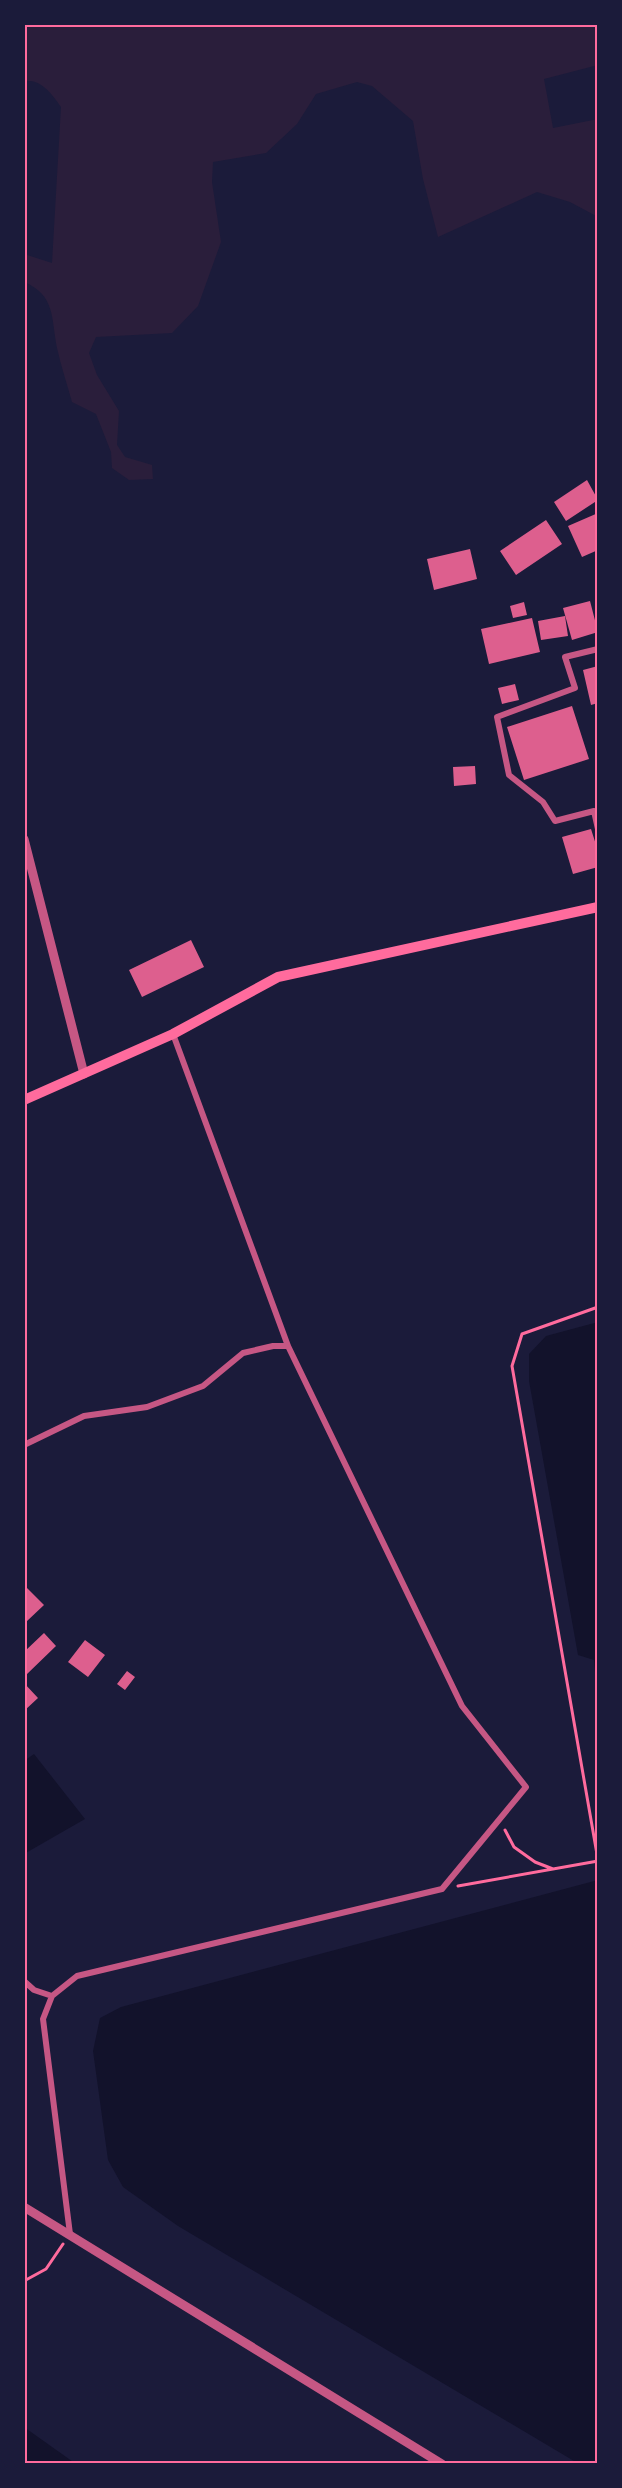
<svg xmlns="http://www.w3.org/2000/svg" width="622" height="2488" font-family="Cabin,sans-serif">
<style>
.green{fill:#2a1e3b}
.water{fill:#12122b}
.building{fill:#dd5f8e}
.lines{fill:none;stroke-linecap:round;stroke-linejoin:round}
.path{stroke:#ff6b9d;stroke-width:3}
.minor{stroke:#c65784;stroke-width:6}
.tertiary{stroke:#c65784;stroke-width:9}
.secondary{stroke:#ff6b9d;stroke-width:10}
.neatline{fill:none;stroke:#ff6b9d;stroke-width:2}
</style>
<rect width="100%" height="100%" fill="#1b1b3a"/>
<path class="green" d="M24 24H598V65L544 79 553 128 598 119V217L570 202 537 192 438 237 423 179 413 121 372 86 357 82 316 94 297 124 266 153 213 162 212 182 221 242 198 306 172 333 96 337 89 353 97 375 119 411 117 445 125 457 152 465 153 479 129 480 112 468 111 452 96 414 72 402C67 384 61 366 57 348 51 319 56 295 24 282V254L52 263 61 107C52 94 41 79 24 81Z"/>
<path class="water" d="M598 1322V1706L594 1660 578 1655 529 1381V1354L546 1336Z
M34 1754 85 1819 24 1854V1761Z
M598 1880V2464H579L178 2226 123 2187 108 2160 93 2051 100 2018 121 2007Z
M24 2427 76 2464H24Z"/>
<path class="building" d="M587 480 598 500 566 521 554 502Z
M598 513V550L582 557 568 526Z
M546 520 562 544 516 575 500 551Z
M470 549 477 579 434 590 427 559Z
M590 601 598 632 572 640 563 608Z
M524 602 527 615 513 618 510 606Z
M565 616 568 636 541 640 538 621Z
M532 618 540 652 489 664 481 629Z
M598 666V703L591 705 583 670Z
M515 684 519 700 502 704 498 688Z
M572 706 589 759 524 780 507 727Z
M475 766 476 784 454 786 453 767Z
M591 829 598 851V867L573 874 562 837Z
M191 940 204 967 142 997 129 970Z
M24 1585 44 1605 26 1622 24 1620Z
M44 1633 56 1646 26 1675 24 1652Z
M85 1640 105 1655 88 1677 68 1662Z
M127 1671 135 1677 125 1690 117 1684Z
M24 1683 38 1698 24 1711Z"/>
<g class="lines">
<path class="path" d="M598 1307 522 1334 512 1366 598 1860
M505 1830 514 1847 535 1862 553 1869
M458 1886 598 1861
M24 2281 46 2269 63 2244"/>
<path class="minor" d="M598 649 565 657 575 688 497 717 509 775 543 802 555 821 594 811 598 829
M24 1445 84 1416 147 1407 203 1386 243 1353 273 1346H288
M24 1981 34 1990 52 1996
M70 2234 43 2019 52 1996 77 1976 442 1889 526 1787 462 1706 288 1346 173 1034"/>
<path class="tertiary" d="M24 839 84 1074
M24 2207 442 2464"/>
<path class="secondary" d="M24 1100 173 1034 278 977 598 907"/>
</g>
<rect width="622" height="2488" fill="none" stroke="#1b1b3a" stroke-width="51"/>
<rect x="26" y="26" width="570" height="2436" class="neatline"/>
</svg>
